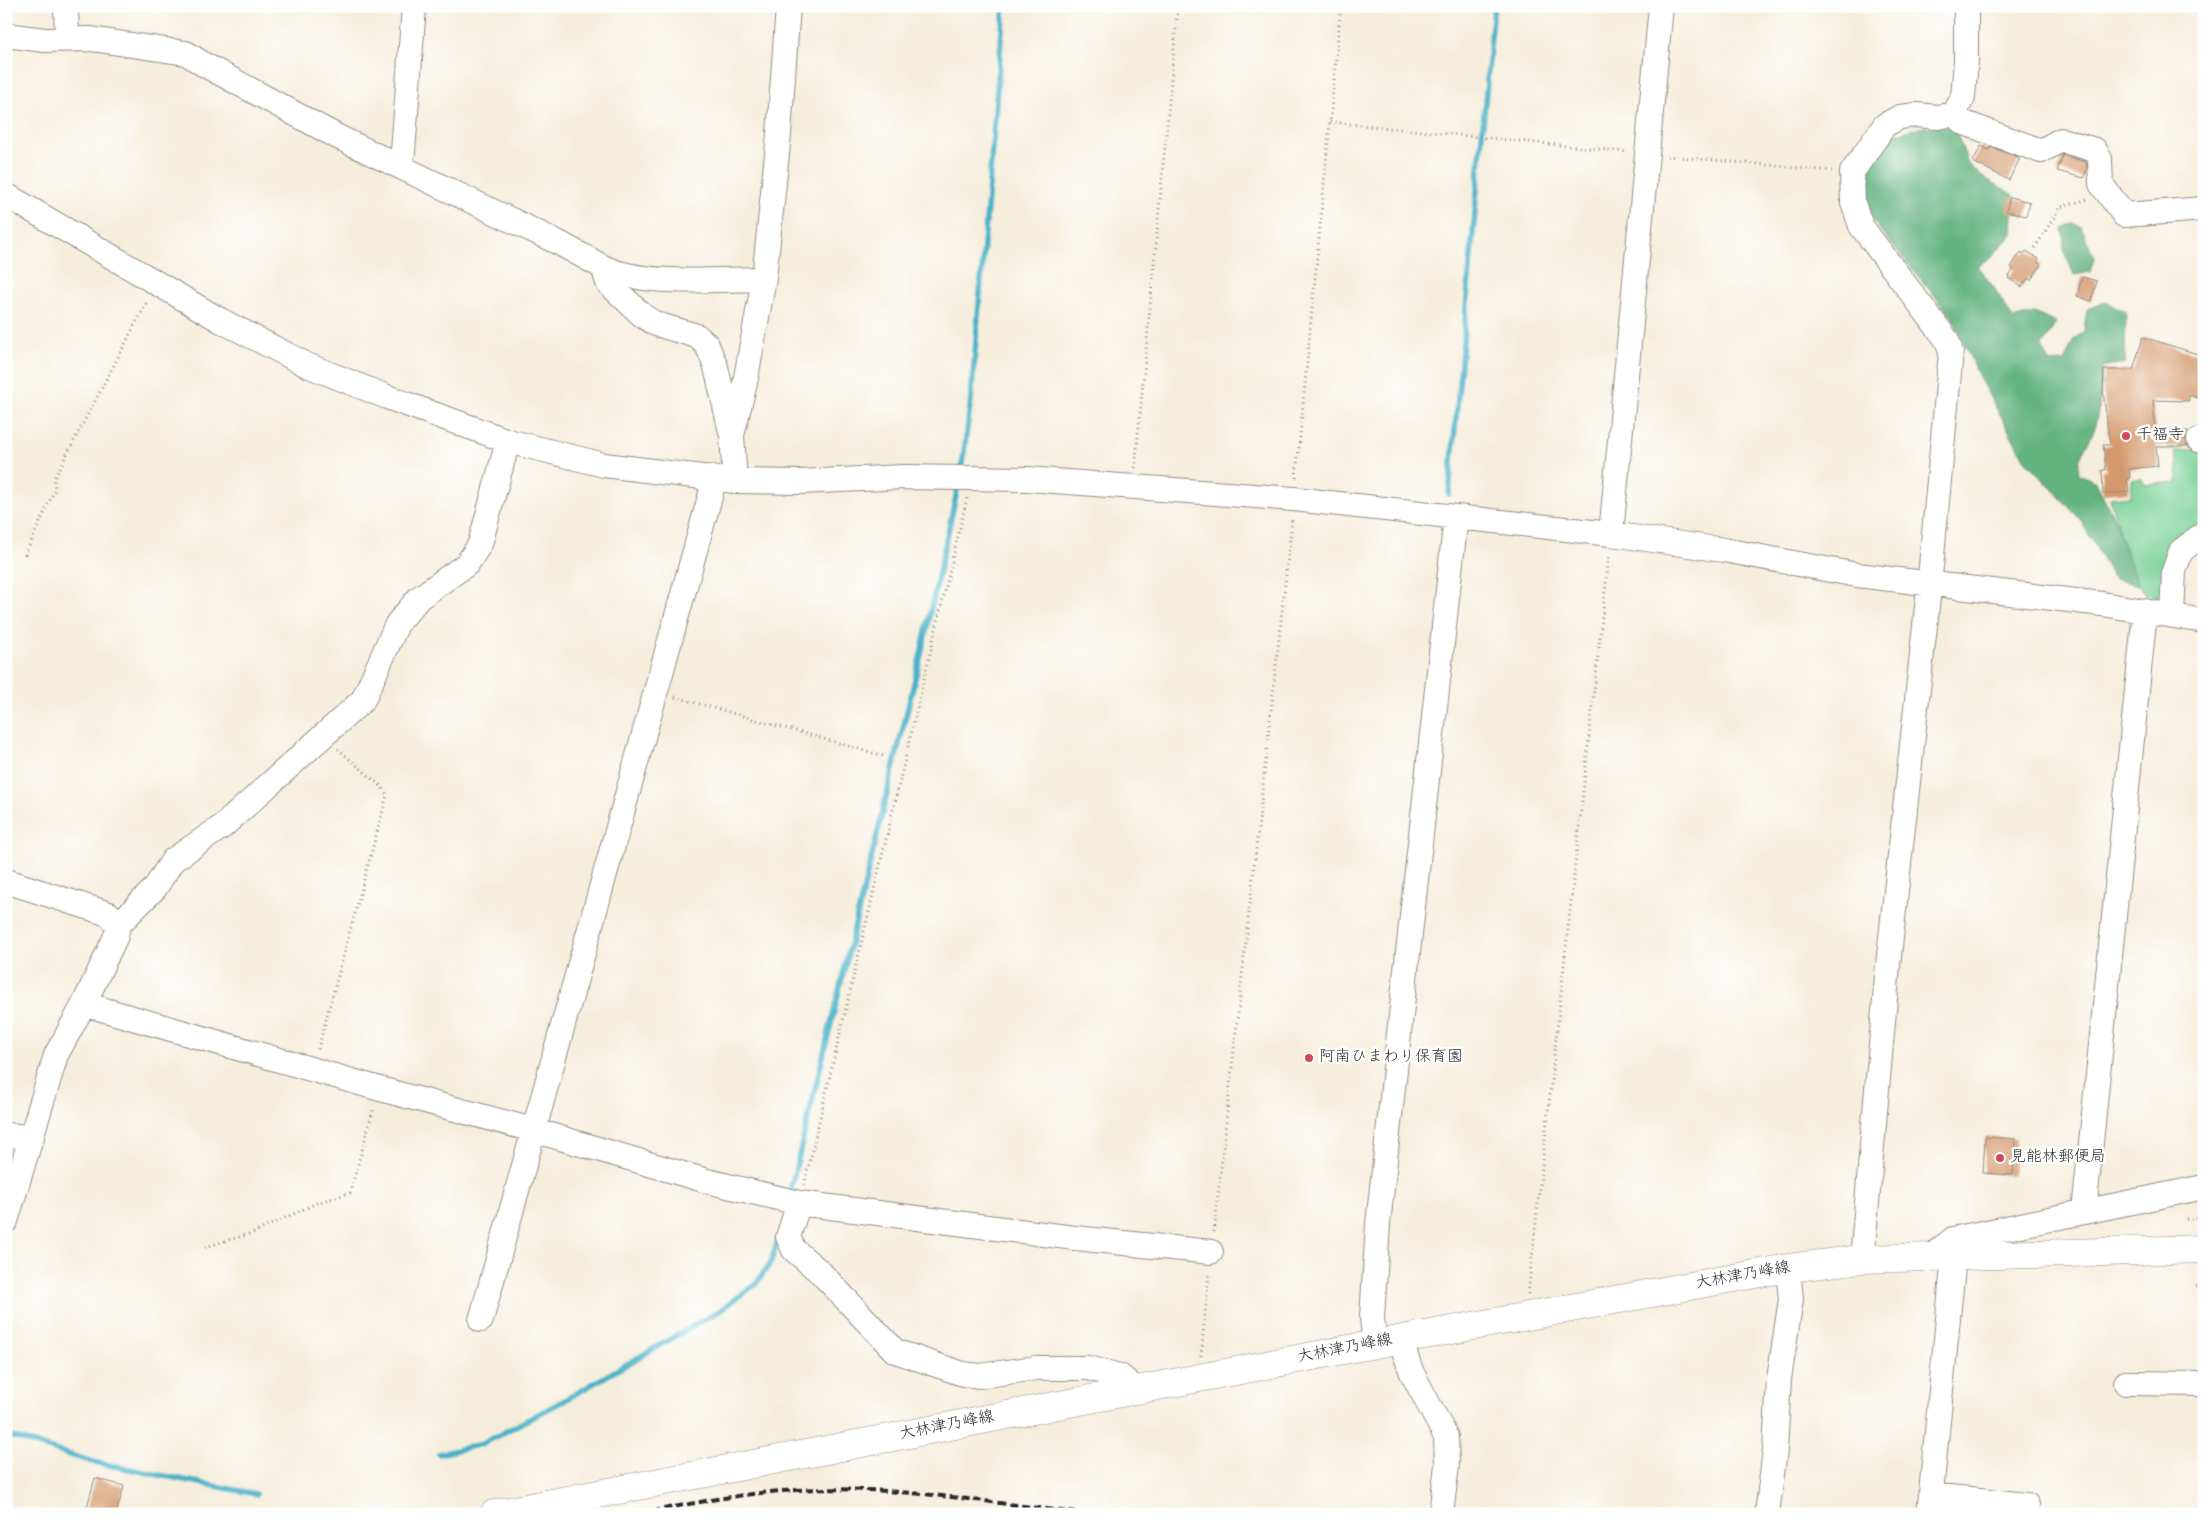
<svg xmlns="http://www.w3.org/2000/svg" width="2210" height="1520" font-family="'Gochi Hand','Klee One',sans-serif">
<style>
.green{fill:#7ad196;stroke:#527e60}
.forest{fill:#63b37f;stroke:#476f55}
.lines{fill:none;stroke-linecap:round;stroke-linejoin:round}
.stream{stroke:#4ab2c9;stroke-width:5.5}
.building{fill:#d4986b}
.minor-casing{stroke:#908c84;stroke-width:26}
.major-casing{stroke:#908c84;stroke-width:29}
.path{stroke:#908c84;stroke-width:3;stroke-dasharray:1 4;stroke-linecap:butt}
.minor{stroke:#fff;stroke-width:24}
.major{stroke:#fff;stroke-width:28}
.rail{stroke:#2b2b2b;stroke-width:4;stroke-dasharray:8 4;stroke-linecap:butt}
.poi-dot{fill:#d1495b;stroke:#fff;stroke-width:2}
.labels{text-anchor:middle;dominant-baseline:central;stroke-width:5;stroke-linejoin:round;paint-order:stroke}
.poi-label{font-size:16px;fill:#2b2b2b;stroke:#fff;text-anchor:start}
.street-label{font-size:16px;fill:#2b2b2b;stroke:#fff}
</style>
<rect width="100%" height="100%" fill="#fff"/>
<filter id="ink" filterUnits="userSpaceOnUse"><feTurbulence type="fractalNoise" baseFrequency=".02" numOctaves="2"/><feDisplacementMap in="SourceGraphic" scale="10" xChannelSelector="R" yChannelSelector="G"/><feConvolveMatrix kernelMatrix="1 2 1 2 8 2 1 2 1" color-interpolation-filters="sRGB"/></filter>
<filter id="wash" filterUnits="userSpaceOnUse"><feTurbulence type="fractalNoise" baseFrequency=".0096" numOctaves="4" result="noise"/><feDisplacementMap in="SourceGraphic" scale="20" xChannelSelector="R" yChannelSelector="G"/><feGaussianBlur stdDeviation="1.12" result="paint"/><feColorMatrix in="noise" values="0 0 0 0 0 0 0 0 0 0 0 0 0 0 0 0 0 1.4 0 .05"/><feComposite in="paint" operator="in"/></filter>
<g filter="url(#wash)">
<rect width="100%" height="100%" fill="#f6eedc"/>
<path class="green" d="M2204 449V524L2164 598 2146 594 2130 573 2110 498 2131 496 2132 480 2141 478 2146 485 2178 482 2176 451Z"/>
<path class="forest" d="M1954 126 1968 163 1981 176 2014 195 2012 234 1991 258 1977 266 1995 289 2013 319 2034 313 2056 323 2042 346 2050 363 2064 362 2074 339 2084 331 2087 309 2106 302 2126 311 2125 363 2102 367C2101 389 2100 410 2093 432 2087 448 2076 456 2079 474L2096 482 2113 516 2138 585 2114 579 2080 519 2025 460 1981 381 1952 317 1876 225 1859 199 1862 171 1877 150 1895 134 1922 127Z
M2072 224 2081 226 2094 258 2090 272 2074 275 2064 250 2063 229Z"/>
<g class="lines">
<path class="stream" d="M961 473 971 400 1004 6
M1449 494 1494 6
M789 1196 921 654 959 482
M6 1435 93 1462 256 1494
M439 1454 482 1444 563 1401 719 1311 756 1284 771 1262 779 1236"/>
</g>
<g id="blocks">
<path class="building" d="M1981 146 1989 150 1990 147 2020 158 2009 180 1973 162Z
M2063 155 2086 162 2087 168 2084 178 2057 171Z
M2010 197 2030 202 2026 216 2006 211Z
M2026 251 2039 259 2037 262 2041 265 2031 280 2028 278 2022 287 2008 278 2014 269 2011 267 2021 252 2024 254Z
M2082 277 2097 281 2091 301 2077 296Z
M2143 337 2204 356V400L2189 395V401L2153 400 2155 430 2188 431 2185 438 2187 446H2156L2158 466 2129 469 2130 478H2127L2129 492 2103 494 2102 470H2106L2103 445H2110L2103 391 2104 370H2133Z
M1985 1137 2016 1139 2013 1175 1983 1173Z
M95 1478 124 1486 116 1514H85Z"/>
</g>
</g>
<g filter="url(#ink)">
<use href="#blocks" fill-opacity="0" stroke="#908c84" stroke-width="1"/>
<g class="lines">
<g class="minor-casing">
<path id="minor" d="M66 6 67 39
M6 35 45 40 91 39 186 53 203 64 336 136 559 243 603 267
M1954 114 1962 122 2041 151 2061 140 2095 150 2100 159 2101 184 2124 215 2204 209
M398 164 403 152 414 6
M6 195 220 320 307 365 387 397 508 441 604 465 735 481 799 482 904 477 1028 479 1294 499 1611 534 1724 550 1857 575 2102 604 2204 621
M731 432 716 367 707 345 697 336 656 324 643 316 608 283 603 267C644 287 717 279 764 279
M2199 440 2204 441
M735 481 732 435 745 383 764 279 779 134 788 6
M1611 534 1661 6
M2172 614 2174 571 2181 551 2204 533
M6 881 109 914 118 925
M84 1004 380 1089 533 1130 707 1181 799 1203 1075 1238 1211 1252
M6 1135 32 1137
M799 1203 788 1237 794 1250 821 1273 895 1351 963 1374 980 1376 1036 1368H1088L1120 1376 1137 1390
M2084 1212 2145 611
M6 1221 56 1055 84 1004 116 936 118 925 155 888 173 860 223 826 363 700 397 624 419 598 467 564 480 544 508 441
M1931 1257 1953 1239 2204 1187
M1862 1259 1888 965 1928 598 1951 352 1947 340 1861 226 1853 203 1852 172 1885 125 1900 117 1917 115 1938 117 1954 114 1963 97 1966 61V6
M481 1320 711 493 712 480
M1400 1340 1412 1373 1446 1437 1447 1465 1441 1514
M1375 1345 1372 1318 1378 1224 1456 517
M2126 1383 2204 1384
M1931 1495 2027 1505
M1767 1514 1775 1450 1779 1379 1791 1299 1788 1268
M1929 1514 1954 1256"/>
</g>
<g class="major-casing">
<path id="major" d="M494 1514 1354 1348 1788 1268 1862 1259 2204 1249"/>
</g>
<path class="path" d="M1330 122 1628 152
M1667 156 1832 171
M2035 248 2060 207 2088 199
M1135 468 1178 6
M1296 478 1341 6
M25 555 55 489 54 479 148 300
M675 697 884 756
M318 1049 387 795 381 786 338 749
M804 1185 967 498
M2186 1219 2204 1218
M1214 1232 1292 520
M205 1247 253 1233 317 1203 350 1193 374 1107
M2196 1286 2204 1285
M1528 1294 1609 555
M1201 1356 1209 1273"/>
<use href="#minor" class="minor"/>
<use href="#major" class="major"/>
<path class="rail" d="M640 1514C691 1503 743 1493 797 1490 893 1485 991 1503 1087 1514"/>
</g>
</g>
<g class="poi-dot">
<circle cx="2126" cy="436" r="5"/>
<circle cx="1309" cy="1058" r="5"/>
<circle cx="2000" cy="1158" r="5"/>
</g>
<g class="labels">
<g class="poi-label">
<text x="2136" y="436">千福寺</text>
<text x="1319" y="1058">阿南ひまわり保育園</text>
<text x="2010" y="1158">見能林郵便局</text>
</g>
<g class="street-label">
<text transform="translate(1743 1277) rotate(-10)">大林津乃峰線</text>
<text transform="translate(1345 1350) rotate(-11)">大林津乃峰線</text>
<text transform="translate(947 1427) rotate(-11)">大林津乃峰線</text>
</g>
</g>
<rect width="2210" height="1520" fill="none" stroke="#fff" stroke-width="25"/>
</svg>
